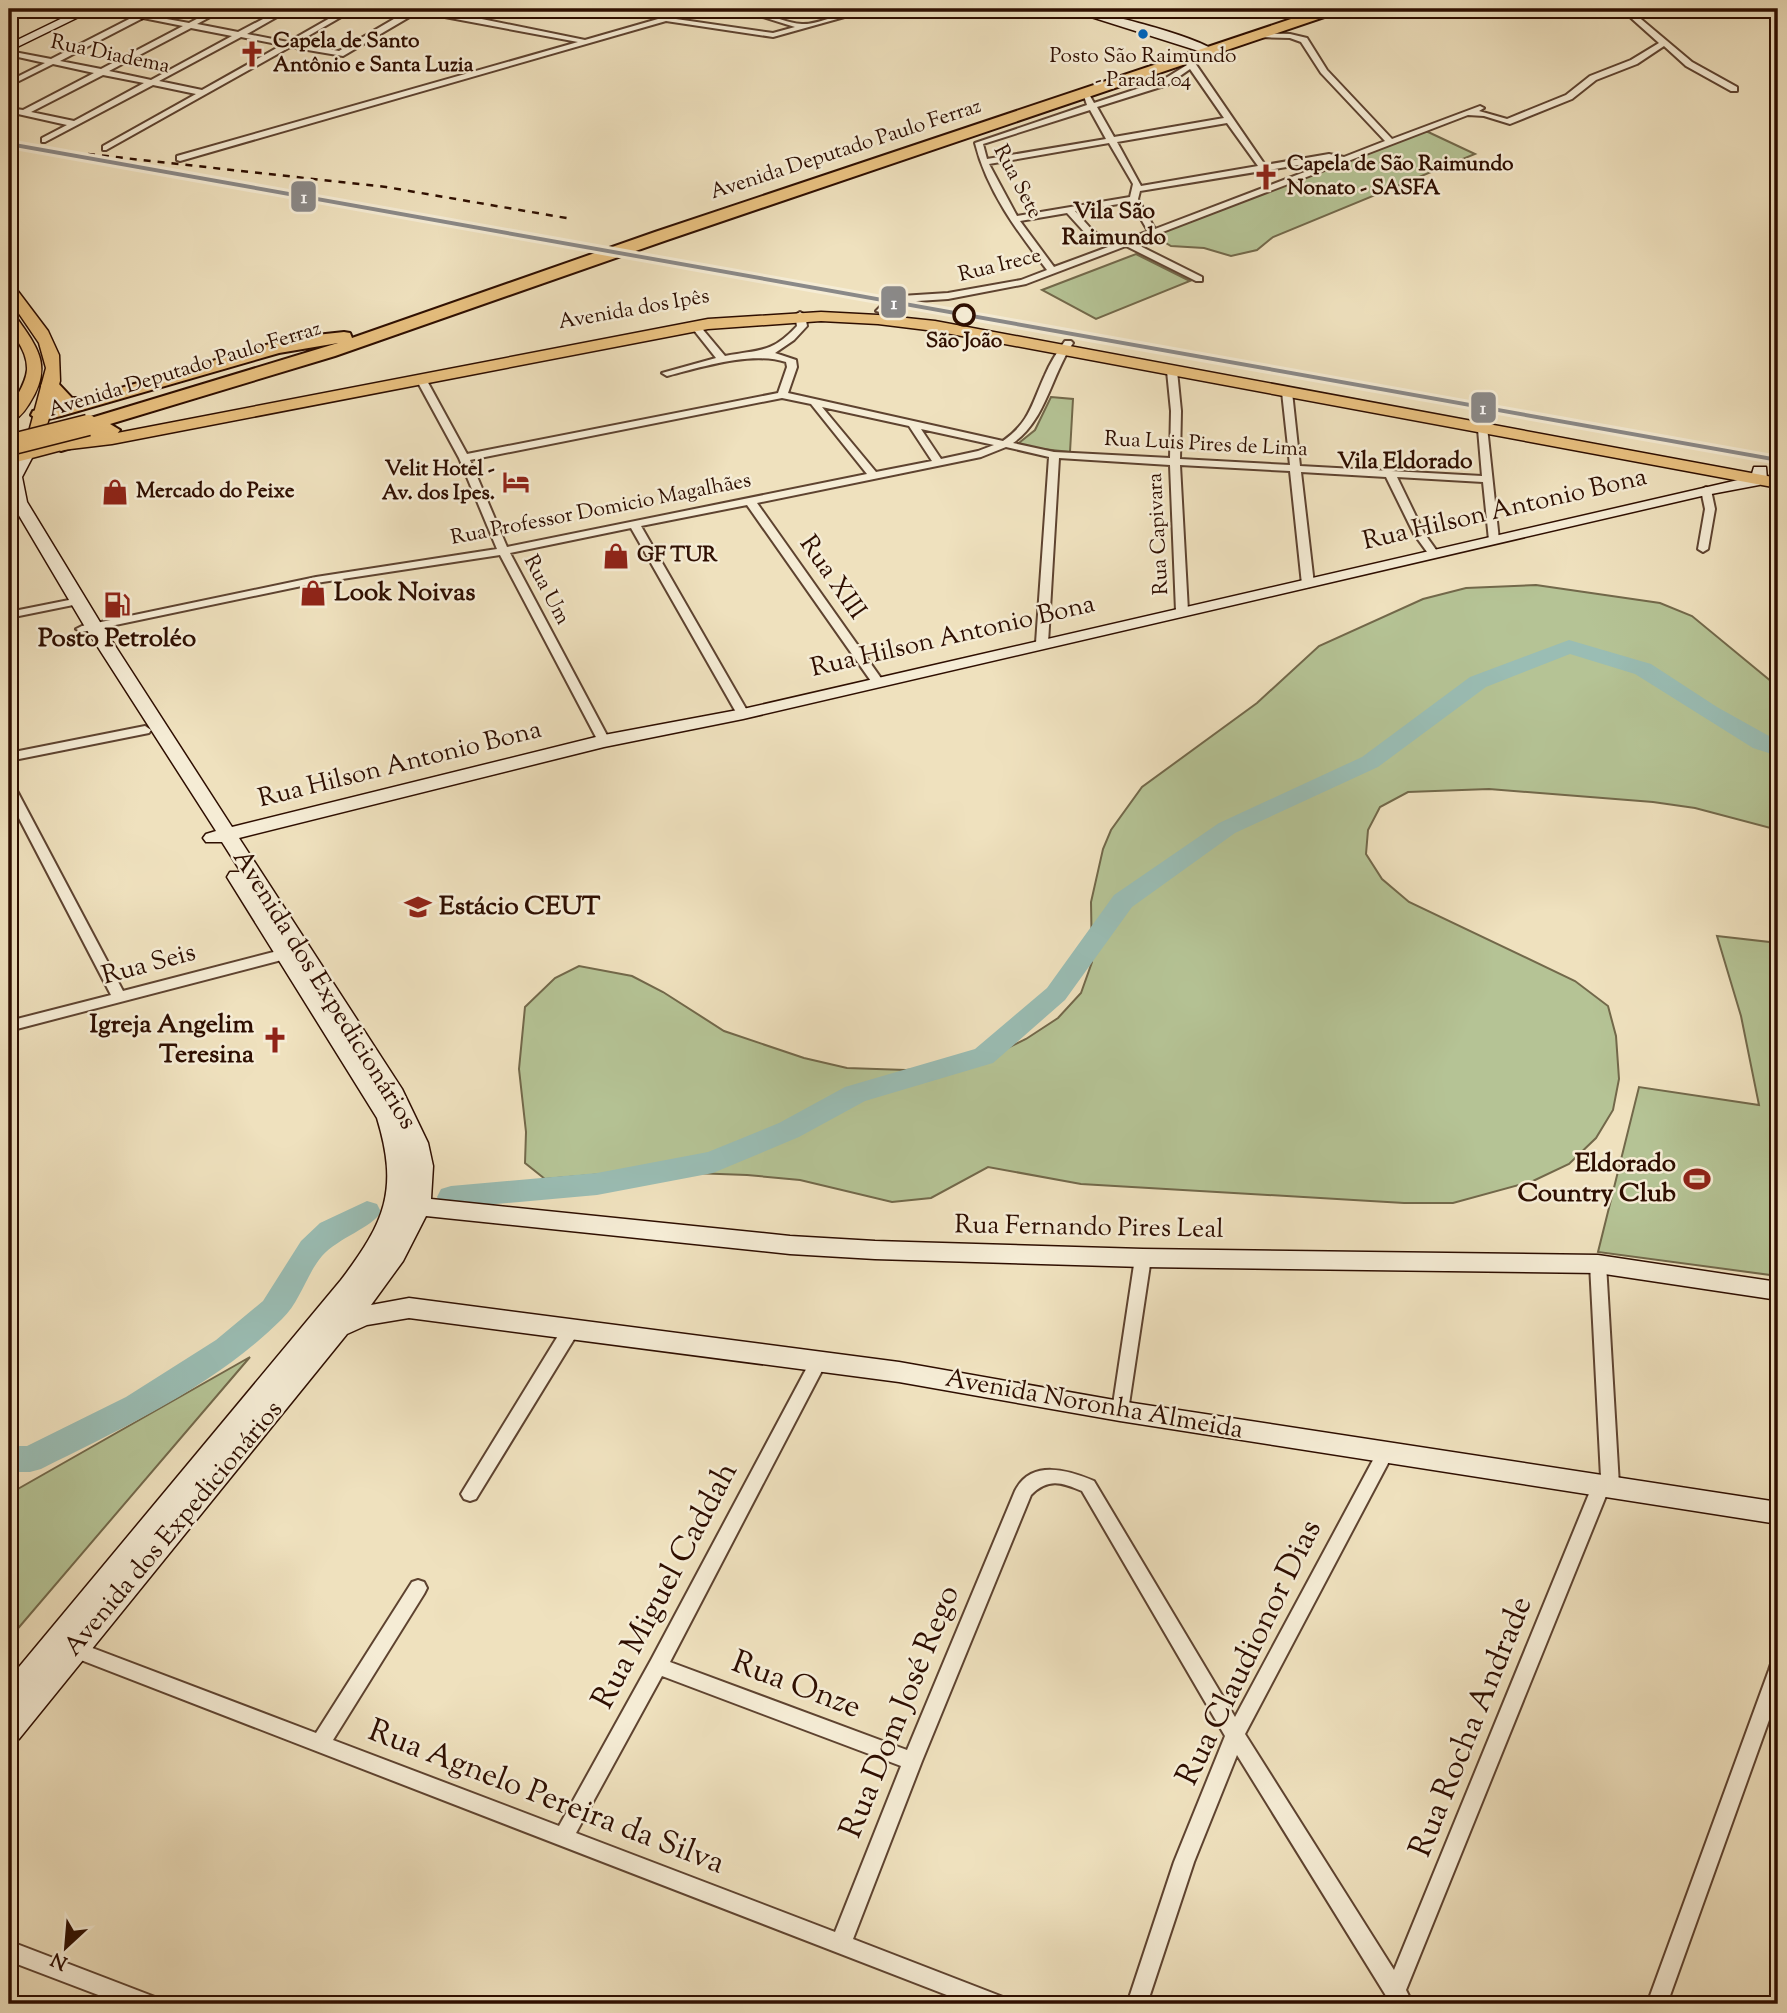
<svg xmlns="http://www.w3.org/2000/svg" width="1787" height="2013" font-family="'Sorts Mill Goudy',serif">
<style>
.green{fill:#b5c395;stroke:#72684a;stroke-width:2}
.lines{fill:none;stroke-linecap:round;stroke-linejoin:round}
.river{fill:#9abdb4;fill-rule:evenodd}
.street-casing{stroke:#5e4330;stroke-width:4}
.secondary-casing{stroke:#2e0e00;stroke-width:3}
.primary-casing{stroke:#2e0e00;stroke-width:3}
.highway-casing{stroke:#2e0e00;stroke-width:4}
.street{fill:#f5ecd5;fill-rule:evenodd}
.secondary{fill:#f5ecd5;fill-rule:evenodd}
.primary{fill:#e8c07f;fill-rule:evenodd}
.highway{fill:#e8c07f;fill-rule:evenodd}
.rail{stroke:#2e0e00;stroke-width:2.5;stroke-dasharray:7 7;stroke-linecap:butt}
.highway-bridge-casing{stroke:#2e0e00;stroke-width:23;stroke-linecap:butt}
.highway-bridge{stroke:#e8c07f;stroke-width:20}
.rail-1-casing{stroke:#f5ecd5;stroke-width:6}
.rail-1{fill:#8a8988;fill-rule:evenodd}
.bus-dot{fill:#0065bd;stroke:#f5ecd5;stroke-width:2.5}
.stop-dot{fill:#f5ecd5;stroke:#2e0e00;stroke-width:3.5}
.labels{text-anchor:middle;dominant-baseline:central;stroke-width:5;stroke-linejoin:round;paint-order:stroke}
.far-poi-label{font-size:21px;font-weight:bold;fill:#2e0e00;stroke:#f5ecd5;text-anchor:start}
.far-street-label{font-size:21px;fill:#2e0e00;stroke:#f5ecd5}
.far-bus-label{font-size:21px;fill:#2e0e00;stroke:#f5ecd5}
.far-stop-label{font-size:21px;font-weight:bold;fill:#2e0e00;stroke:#f5ecd5}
.far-neighbourhood-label{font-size:23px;font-weight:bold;fill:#2e0e00;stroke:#f5ecd5}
.street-label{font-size:26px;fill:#2e0e00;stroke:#f5ecd5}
.poi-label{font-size:26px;font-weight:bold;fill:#2e0e00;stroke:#f5ecd5;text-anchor:start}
.near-street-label{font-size:32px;fill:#2e0e00;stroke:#f5ecd5}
.line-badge{stroke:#f5ecd5;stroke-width:2.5}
.badge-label{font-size:19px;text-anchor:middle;font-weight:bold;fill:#fff}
</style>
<rect width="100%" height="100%" fill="#efe1be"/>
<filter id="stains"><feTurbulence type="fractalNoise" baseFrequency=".00286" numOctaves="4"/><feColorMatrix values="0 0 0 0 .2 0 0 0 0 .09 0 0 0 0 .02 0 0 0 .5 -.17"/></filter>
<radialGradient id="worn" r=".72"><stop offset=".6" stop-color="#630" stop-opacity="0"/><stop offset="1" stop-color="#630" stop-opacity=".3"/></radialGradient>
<path class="green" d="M1426 131 1475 154 1273 237 1257 250 1231 256 1204 248 1171 246 1159 239V233Z
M1136 254 1190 281 1096 319 1042 290Z
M1051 397 1073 399 1070 452 1015 446 1035 430Z
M1536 585 1660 603 1692 616 1778 687V830L1695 808 1653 802 1489 789 1408 792 1380 807 1368 830 1366 854 1382 879 1409 902 1575 981 1608 1006 1616 1036 1619 1079 1613 1110 1596 1138 1569 1164 1533 1181 1453 1203H1404L1081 1184 988 1167 931 1198 892 1202 800 1180 747 1175 638 1171 545 1179 525 1163 526 1132 519 1069 525 1007 555 978 579 966 632 976 663 992 724 1031 804 1058 847 1068 906 1070 949 1066 991 1056 1026 1039 1058 1018 1081 993 1092 962 1091 902 1103 849 1111 830 1142 787 1257 703 1319 646 1423 599 1466 588Z
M1717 936 1778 943V1276L1598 1252 1639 1087 1759 1105 1741 1016Z
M250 1357 9 1639V1494Z"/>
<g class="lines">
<path class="river" d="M1569 640 1651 664 1717 707 1778 741V756L1753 748 1635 674 1570 654 1486 687 1378 767 1235 833 1132 907 1065 1000 993 1063 865 1101 799 1137 713 1173 597 1195 451 1208 441 1205 437 1197 441 1189 451 1186 597 1173 708 1152 779 1123 845 1087 975 1049 1047 988 1114 895 1219 823 1362 757 1470 677Z
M367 1201 377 1204 381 1212C373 1227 338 1238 322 1256 306 1275 300 1302 282 1319 215 1386 125 1427 41 1469L30 1472H9V1446H27L126 1397 216 1340 263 1301 301 1241 320 1223Z"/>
<g class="street-casing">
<path id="street" d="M18 9H27L9 18V13Z
M216 9H225L197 24 238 32 282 9H291L247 34 288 42 346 9H355L296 43 339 51 411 9C427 9 444 16 458 14 469 13 477 9 488 9L467 16 585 40 658 19 634 9C646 9 653 15 663 16 676 18 691 9 705 9L676 19 773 33 795 27 737 9C760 8 780 23 802 24 821 25 849 8 873 9L773 37 666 21 180 161 177 160V156L578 42 418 12 343 56 290 47 106 150H103V146L196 94 153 85 45 142H42V138L67 125 9 112V108L23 110 94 73 53 64 9 86V81L45 63 9 55V51L51 59 139 14 189 23ZM143 18 183 26 101 69 60 61ZM191 28 232 36 151 80 109 71ZM241 37 282 45 202 90 159 81ZM103 75 144 83 74 121 31 112Z
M1621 9H1629L1692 62 1737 87V91H1731L1686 66 1664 46 1637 64 1596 80 1572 99 1510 124 1484 116 1468 115 1134 243 1202 277V281H1196L1126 246 1026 284 948 299 902 302 892 305 884 313 876 311 886 301 901 296 948 293 1021 280 1047 270C1017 231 987 191 975 143L1087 105 1084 96H1090L1094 103 1161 81 1187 65 1183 59 1187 57 1195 63 1265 165 1329 154 1344 157 1385 141 1321 73 1301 42 1290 38 1258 37 1254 35 1255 33 1290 34 1307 38 1327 70 1392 139 1480 106 1484 108 1479 111 1507 119 1566 95 1590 76 1631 60 1659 43ZM1190 69 1224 118 1114 137 1097 107 1167 85ZM1090 110 1106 139 987 159 983 144ZM1227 123 1258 166 1141 186 1117 142ZM1109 143 1133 184 1130 197 1017 216 989 164ZM1329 160H1336L1155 229 1138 199 1140 191ZM1131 202 1148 231 1116 244 1093 231 1075 211ZM1067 213 1087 235 1108 247 1054 267 1020 221Z
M800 312 805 315 807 326 794 340 775 353 796 360 797 367 788 393 1003 441C1030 422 1032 403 1045 375 1050 363 1057 352 1065 341H1071L1073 343C1051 376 1046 420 1013 443L1054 452 1170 458 1171 411 1167 371 1172 368 1177 371 1181 411 1180 459 1290 465 1282 392 1287 389 1292 392 1300 466 1482 476 1478 429 1487 427 1499 540 1494 543 1489 540 1483 482 1397 477 1424 533 1439 554 1434 557 1430 556 1414 534 1386 477 1301 472 1314 584 1308 587 1302 584 1290 471 1180 465 1188 611 1182 614 1176 611 1170 465 1059 458 1048 643 1042 646 1036 643 1049 457 1006 447 981 457 757 503 883 681 877 685 873 684 747 505 641 526 749 714 743 718 737 714 631 528 510 553 610 741 604 745 598 741 500 555 316 583 82 632 76 629 82 626 316 577 497 549 459 458 416 379 418 377 426 379 467 454 778 393 787 367 786 362C751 351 702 367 667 376L662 373 716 358 693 329V325H699L725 356C760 349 771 354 797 326L795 315ZM782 398 811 404 867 474 507 547 470 460ZM822 407 909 426 932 461 876 472ZM921 429 994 445 978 451 941 459Z
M1706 487 1711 490 1715 509 1708 549 1703 552 1698 549 1705 509 1701 490Z
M79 598 85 601 83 603 9 618V612Z
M145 726 151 730 149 733 9 761V753Z
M9 783 15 787 123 991 293 947 300 952 293 957 9 1031V1021L111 995 9 799Z
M1143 1252 1149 1254 1151 1258 1128 1411 1126 1416 1120 1418 1114 1416 1112 1411 1135 1258 1137 1254Z
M1598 1258 1604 1260 1606 1264 1619 1485 1616 1490 1608 1491 1406 1990 1413 2004H1391L1388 1999 1237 1755 1194 1862 1147 2004H1127L1174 1862 1225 1736 1082 1491C1061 1482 1048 1478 1031 1495L922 1761 853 1939 1003 1997 1006 2004H970L68 1655 65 1649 68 1643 74 1641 316 1733 412 1582 418 1580 424 1582 427 1588 424 1594 333 1740 559 1826 651 1660 812 1358 818 1356 824 1358 826 1363 670 1662 907 1750 1015 1491C1031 1459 1068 1470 1094 1481L1235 1717 1380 1447 1386 1445 1392 1447 1394 1452 1245 1734 1394 1970 1593 1484 1596 1479 1601 1477 1590 1264 1592 1260ZM662 1676 901 1766 835 1932 576 1833Z
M570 1325 576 1326 578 1331 576 1336 476 1499 470 1501 464 1499 461 1494 464 1489 564 1326Z
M1778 1662V1695L1667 2004H1647L1769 1670 1771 1664Z
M9 1941 155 1997 158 2004H122L9 1961Z"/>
</g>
<g class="secondary-casing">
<path id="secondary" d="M81 9H95L9 51V44Z
M98 9 141 12 148 9H162L142 19Z
M1066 9C1091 8 1196 36 1215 51L1205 53Z
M26 449 34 454 22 477 27 502 103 627 232 827 604 735 743 709 1751 477 1754 467H1766L1767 480 1759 485 1706 495 743 719 604 747 239 838 402 1089 428 1143 433 1166 431 1199 790 1236 875 1241 1143 1249 1598 1255 1778 1282V1300L1598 1273 1143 1267 875 1259 790 1254 426 1216 403 1261 371 1305 409 1298 899 1362 1120 1401 1778 1502V1524L1120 1421 899 1382 409 1318 367 1325 347 1334 19 1739 9 1743V1679L341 1280C385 1222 399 1190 377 1118L227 877 230 872H241L222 842H206L203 838 206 834 216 831 85 627 11 502 9 469 21 451Z"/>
</g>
<g class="primary-casing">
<path id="primary" d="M9 285 14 286 48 331 59 355 60 381 41 445 112 434 708 319 821 312 878 315 935 321 1778 478V488L935 331 878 324 821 321 708 329 112 444 62 450 9 464V454L20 451 26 443 46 368 39 343 9 299Z
M9 312 14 314C37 347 54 365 29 404 24 412 18 420 9 422 8 403 25 390 27 370 28 346 8 337 9 312Z"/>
</g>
<g class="highway-casing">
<path id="highway" d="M1321 9H1341L1339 12 667 240 335 356 110 424 120 430 117 434 61 451 51 445 54 441 88 431 79 425 81 421 338 343 279 353 61 416 40 421 31 415 33 411 58 405 50 399 41 386 43 382H57L72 398H87L266 345 307 336 344 332 350 333 352 338 655 232Z"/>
</g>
<use href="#street" class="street"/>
<use href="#secondary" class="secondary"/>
<use href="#primary" class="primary"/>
<use href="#highway" class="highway"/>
<path class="rail" d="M88 154 386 187 572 219"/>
<g class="highway-bridge-casing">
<path id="highway-bridge" d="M9 445 88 425"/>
</g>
<use href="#highway-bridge" class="highway-bridge"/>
<g class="rail-1-casing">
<path id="rail-1" d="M9 142 1778 458V462L9 146Z"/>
</g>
<use href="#rail-1" class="rail-1"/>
</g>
<defs>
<g id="church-bare" transform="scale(2.1)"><path d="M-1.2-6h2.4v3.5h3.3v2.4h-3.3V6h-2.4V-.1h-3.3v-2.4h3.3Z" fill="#8f2418" stroke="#f5ecd5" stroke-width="2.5" paint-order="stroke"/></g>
<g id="hotel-bare" transform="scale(2.1)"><path d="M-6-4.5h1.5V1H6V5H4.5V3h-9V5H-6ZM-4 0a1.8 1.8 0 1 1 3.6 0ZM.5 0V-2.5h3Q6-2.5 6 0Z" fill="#8f2418" stroke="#f5ecd5" stroke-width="2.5" paint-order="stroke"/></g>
<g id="shop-bare" transform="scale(2.1)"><path d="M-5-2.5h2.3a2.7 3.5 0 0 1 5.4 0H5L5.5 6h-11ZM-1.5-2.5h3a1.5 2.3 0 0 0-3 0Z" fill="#8f2418" stroke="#f5ecd5" stroke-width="2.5" paint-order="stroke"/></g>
<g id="fuel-bare" transform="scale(2.1)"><path d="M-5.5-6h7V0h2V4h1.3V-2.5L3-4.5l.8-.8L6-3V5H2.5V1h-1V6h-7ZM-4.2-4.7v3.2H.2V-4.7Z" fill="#8f2418" stroke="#f5ecd5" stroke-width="2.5" paint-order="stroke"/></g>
<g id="university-bare" transform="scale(2.1)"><path d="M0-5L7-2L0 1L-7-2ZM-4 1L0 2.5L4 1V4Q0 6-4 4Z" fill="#8f2418" stroke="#f5ecd5" stroke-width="2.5" paint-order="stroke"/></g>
<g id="stadium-bare" transform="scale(2.1)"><path d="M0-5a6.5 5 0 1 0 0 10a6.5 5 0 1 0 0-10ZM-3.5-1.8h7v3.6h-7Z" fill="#8f2418" stroke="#f5ecd5" stroke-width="2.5" paint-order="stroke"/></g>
</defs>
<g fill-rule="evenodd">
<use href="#church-bare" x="252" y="54"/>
<use href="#church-bare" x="1266" y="177"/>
<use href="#hotel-bare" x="516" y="482"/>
<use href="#shop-bare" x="115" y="492"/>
<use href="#shop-bare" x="616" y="556"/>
<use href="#shop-bare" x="313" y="593"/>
<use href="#fuel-bare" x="117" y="605"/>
<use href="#university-bare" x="418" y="907"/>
<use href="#church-bare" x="275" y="1040"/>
<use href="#stadium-bare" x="1697" y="1179"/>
</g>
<circle class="bus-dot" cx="1143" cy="34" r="6"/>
<circle class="stop-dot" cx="964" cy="315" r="10"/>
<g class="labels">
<g class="far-poi-label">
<text x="273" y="42">Capela de Santo<tspan x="273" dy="24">Antônio e Santa Luzia</tspan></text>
<text x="1287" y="165">Capela de São Raimundo<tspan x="1287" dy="24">Nonato - SASFA</tspan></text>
<text x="495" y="470" text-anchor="end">Velit Hotel -<tspan x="495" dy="24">Av. dos Ipes.</tspan></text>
<text x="136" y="492">Mercado do Peixe</text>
<text x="637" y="556">GF TUR</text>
</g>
<g class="far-street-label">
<text transform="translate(110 55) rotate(12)">Rua Diadema</text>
<text transform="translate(846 150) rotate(-18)">Avenida Deputado Paulo Ferraz</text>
<text transform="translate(1017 182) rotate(62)">Rua Sete</text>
<text transform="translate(1000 266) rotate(-14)">Rua Irece</text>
<text transform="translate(634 310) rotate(-10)">Avenida dos Ipês</text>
<text transform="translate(185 370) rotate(-17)">Avenida Deputado Paulo Ferraz</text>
<text transform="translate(1206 445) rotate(3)">Rua Luis Pires de Lima</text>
<text transform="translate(601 510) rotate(-11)">Rua Professor Domicio Magalhães</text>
<text transform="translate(1159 534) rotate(-93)">Rua Capivara</text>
<text transform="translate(546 590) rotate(62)">Rua Um</text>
</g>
<g class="far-bus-label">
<text x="1143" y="57">Posto São Raimundo<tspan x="1143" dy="24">- Parada 04</tspan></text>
</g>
<g class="far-stop-label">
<text x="964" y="342">São João</text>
</g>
<g class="far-neighbourhood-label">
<text x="1114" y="212">Vila São<tspan x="1114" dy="26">Raimundo</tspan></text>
<text x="1405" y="462">Vila Eldorado</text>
</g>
<g class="street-label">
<text transform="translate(1505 510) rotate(-13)">Rua Hilson Antonio Bona</text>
<text transform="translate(832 578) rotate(55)">Rua XIII</text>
<text transform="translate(953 637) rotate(-13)">Rua Hilson Antonio Bona</text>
<text transform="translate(400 765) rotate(-14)">Rua Hilson Antonio Bona</text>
<text transform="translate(149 965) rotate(-15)">Rua Seis</text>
<text transform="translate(324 990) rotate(58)">Avenida dos Expedicionários</text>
<text transform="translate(1089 1228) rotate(1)">Rua Fernando Pires Leal</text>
<text transform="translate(1094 1405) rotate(10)">Avenida Noronha Almeida</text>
<text transform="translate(174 1529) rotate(-50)">Avenida dos Expedicionários</text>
</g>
<g class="poi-label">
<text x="334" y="593">Look Noivas</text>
<text x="117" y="639" text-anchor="middle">Posto Petroléo</text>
<text x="439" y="907">Estácio CEUT</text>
<text x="254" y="1025" text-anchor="end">Igreja Angelim<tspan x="254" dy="30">Teresina</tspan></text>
<text x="1676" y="1164" text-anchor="end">Eldorado<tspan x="1676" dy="30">Country Club</tspan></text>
</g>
<g class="near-street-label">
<text transform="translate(666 1586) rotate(-62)">Rua Miguel Caddah</text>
<text transform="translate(1250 1653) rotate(-64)">Rua Claudionor Dias</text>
<text transform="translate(796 1686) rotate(21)">Rua Onze</text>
<text transform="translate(901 1712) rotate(-68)">Rua Dom José Rego</text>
<text transform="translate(1472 1727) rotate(-68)">Rua Rocha Andrade</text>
<text transform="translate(546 1798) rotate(21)">Rua Agnelo Pereira da Silva</text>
</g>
</g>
<g class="line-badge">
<rect x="290" y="180" width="27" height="33" rx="7" fill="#8a8988"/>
<rect x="880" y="285" width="27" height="34" rx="7" fill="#8a8988"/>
<rect x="1470" y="391" width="27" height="33" rx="7" fill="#8a8988"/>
</g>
<g class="badge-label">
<text x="304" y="203">1</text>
<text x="894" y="309">1</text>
<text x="1483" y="414">1</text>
</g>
<rect width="1787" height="2013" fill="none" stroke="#efe1be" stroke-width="35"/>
<rect x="10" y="10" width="1766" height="1992" fill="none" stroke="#2e0e00" stroke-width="3.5"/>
<rect x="18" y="18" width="1752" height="1978" fill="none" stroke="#2e0e00" stroke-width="2"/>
<g transform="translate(66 1947) rotate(206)" stroke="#f5ecd5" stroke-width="5" paint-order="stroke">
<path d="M0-5L12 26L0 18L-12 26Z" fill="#2e0e00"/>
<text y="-10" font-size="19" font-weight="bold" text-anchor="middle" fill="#2e0e00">N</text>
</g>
<rect width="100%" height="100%" filter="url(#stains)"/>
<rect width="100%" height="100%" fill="url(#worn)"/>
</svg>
